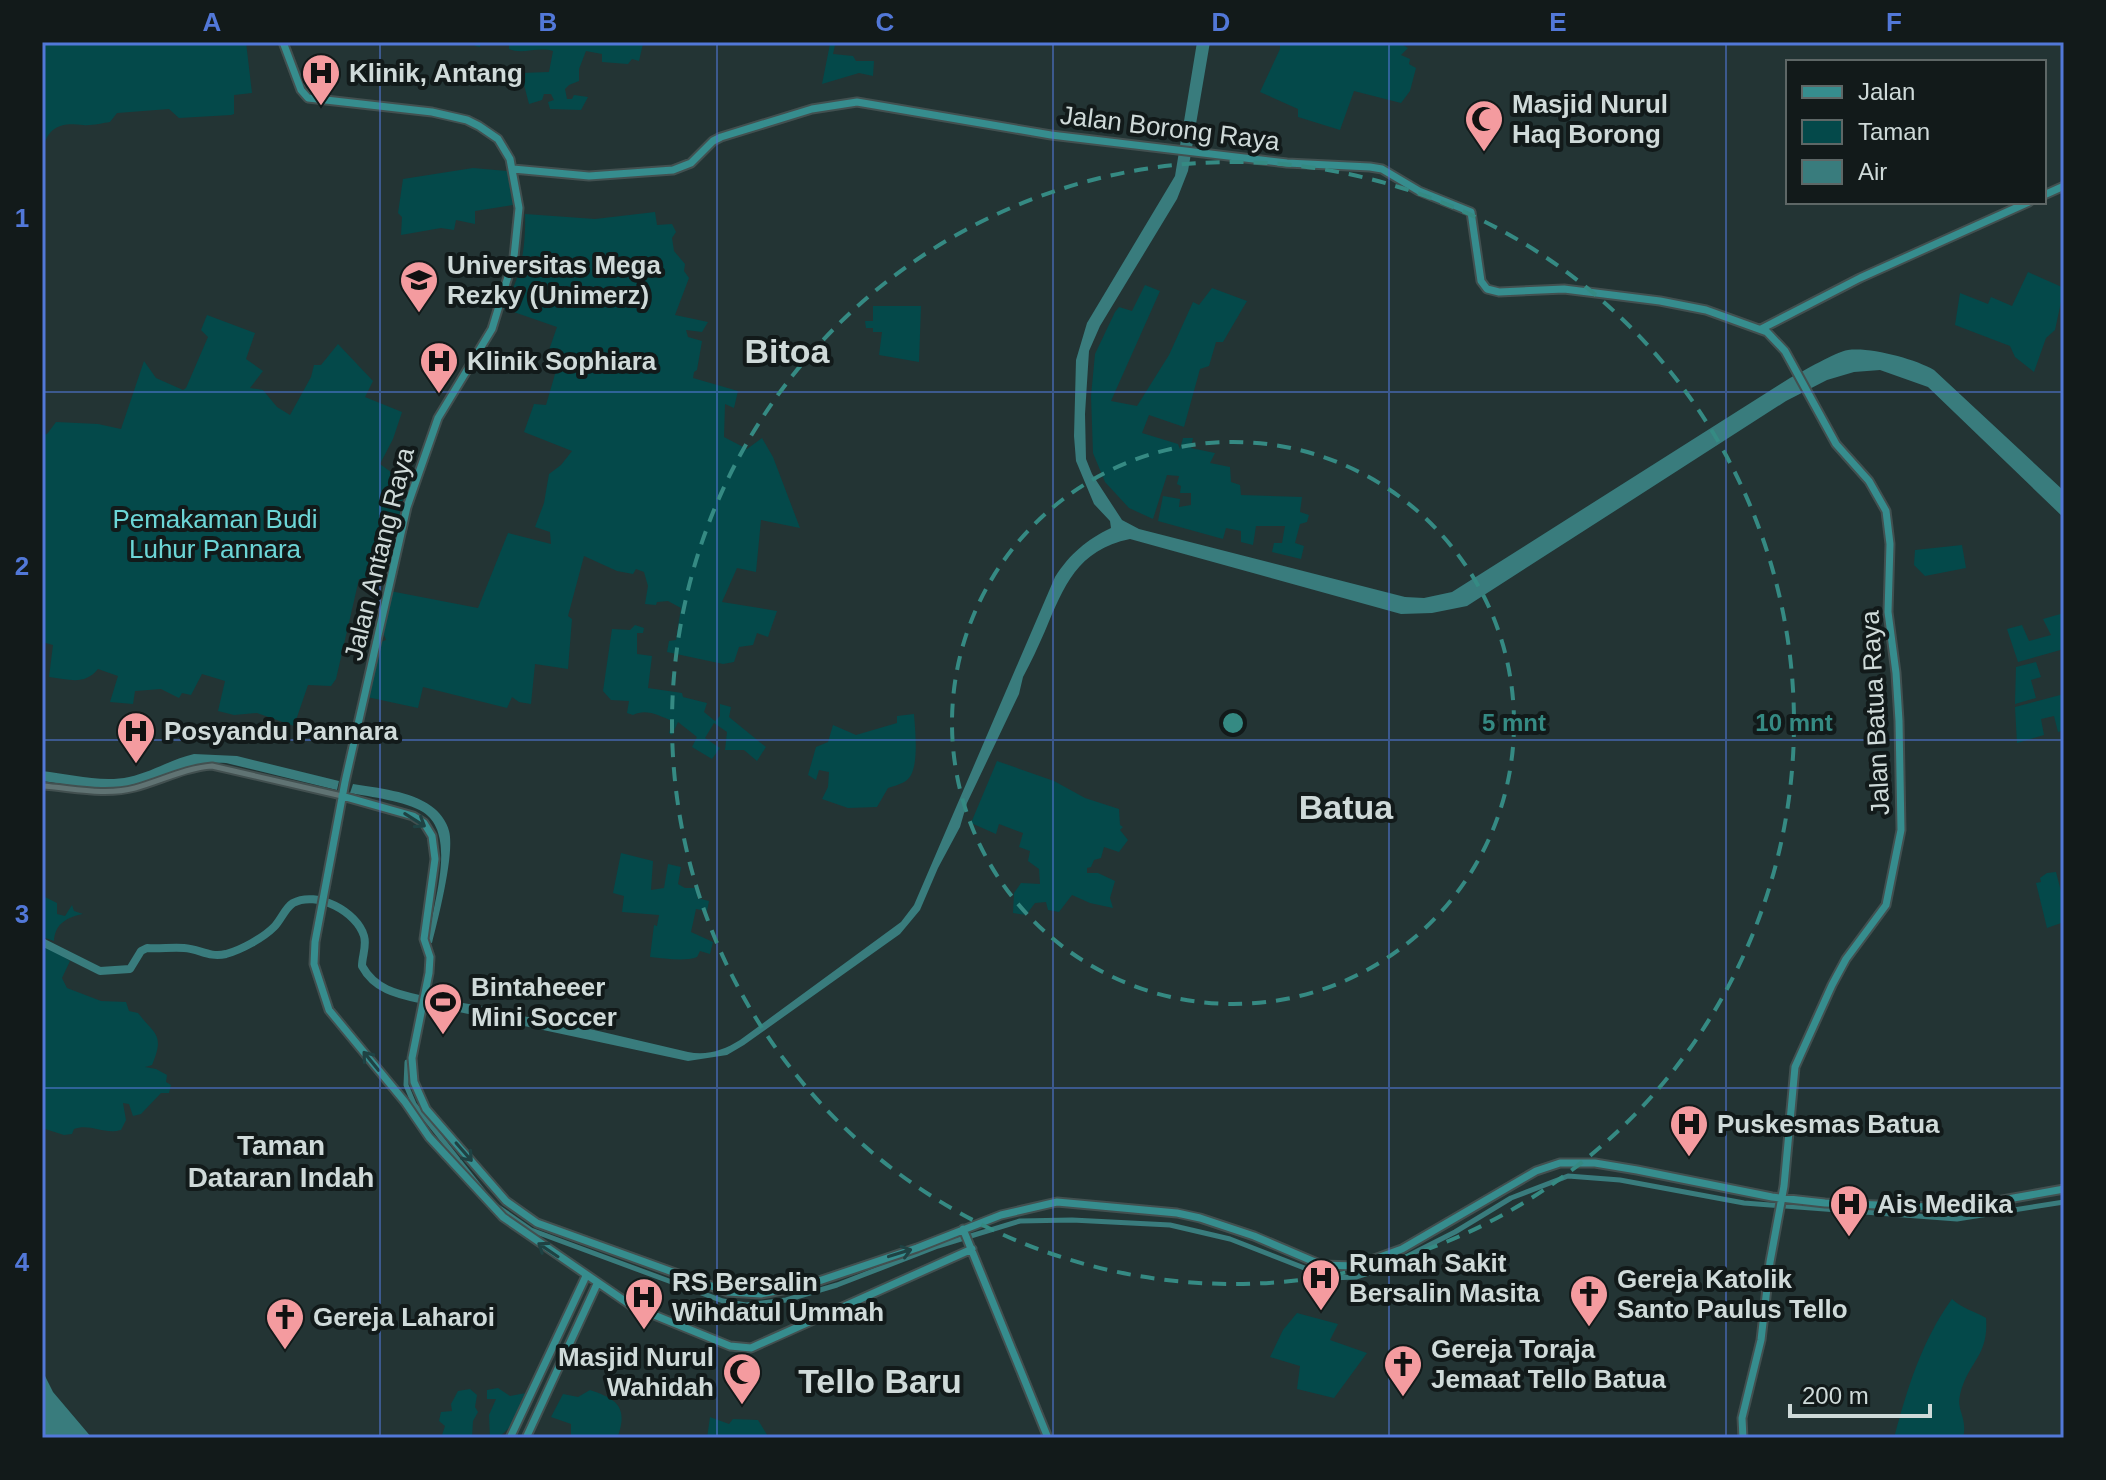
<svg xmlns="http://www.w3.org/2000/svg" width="2106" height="1480" font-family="Helvetica,sans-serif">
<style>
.green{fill:#04494a}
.water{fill:#397c7d}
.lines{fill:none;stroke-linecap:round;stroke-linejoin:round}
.canal{stroke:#397c7d;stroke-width:5}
.river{stroke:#397c7d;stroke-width:8}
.minor-casing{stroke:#425050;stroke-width:9}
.major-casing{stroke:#425050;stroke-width:11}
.minor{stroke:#607373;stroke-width:5}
.major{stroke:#368d8e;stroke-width:7}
.oneway{stroke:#1f4243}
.grid{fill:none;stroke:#5278d8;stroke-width:2;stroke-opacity:0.55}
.ring{fill:none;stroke:#358a83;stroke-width:4;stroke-dasharray:14 10}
.labels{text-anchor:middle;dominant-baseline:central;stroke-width:8;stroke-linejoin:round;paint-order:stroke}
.poi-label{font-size:26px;font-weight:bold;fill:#cfdad9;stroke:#121a1a;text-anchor:start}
.street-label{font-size:26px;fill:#cfdad9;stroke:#121a1a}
.park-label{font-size:26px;fill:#6cd6d7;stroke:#121a1a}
.neighbourhood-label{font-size:28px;font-weight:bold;fill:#cfdad9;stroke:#121a1a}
.district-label{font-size:34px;font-weight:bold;fill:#cfdad9;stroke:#121a1a}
.centre{fill:#358a83;stroke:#121a1a;stroke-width:4}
.ring-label{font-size:24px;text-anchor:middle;font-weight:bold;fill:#358a83;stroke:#121a1a;stroke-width:8;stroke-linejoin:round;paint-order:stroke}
.neatline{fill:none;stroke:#5278d8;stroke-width:3}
.grid-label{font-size:26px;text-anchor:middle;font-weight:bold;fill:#5278d8}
</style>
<rect width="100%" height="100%" fill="#233434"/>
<path class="green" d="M42 42H246L252 93 234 95V114L231 115 179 118 169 109 117 113 110 122C102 123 91 126 83 125 59 122 46 128 42 154Z
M476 42H631L643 44 639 61 632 59 628 64 602 62V54L586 51 579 69V81L569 85 565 89 567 99H572L574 95 588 97 581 110 550 109 548 102 554 100 551 94H544L542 100 529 104 521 73 549 72 553 51C538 46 523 55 509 49V45L481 43 480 47 475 46Z
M1280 42H1378L1388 46 1391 42H1398L1408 48 1401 55 1410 59 1409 64 1416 68 1410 91 1401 103 1354 91 1340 130 1298 117V109L1260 92 1280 49Z
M830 44 835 45 833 54 853 56 856 61H874L873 76 859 73 822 84Z
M473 168 507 171 513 205 475 211V224L456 220 454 230 441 228 401 235 402 217 398 213 403 179Z
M655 212 657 225 672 224 676 232 672 238 674 251 685 264 684 271 689 278 675 315 708 322 702 332 686 330 688 337 702 341 697 370 694 372 693 378 738 391 734 408 725 404 724 437 747 449 762 438 773 457 800 528 761 520 756 572 737 568 722 602 777 611 768 637 757 633 753 645 739 647 734 662 723 664 667 652 669 641 676 640 681 608 668 601 657 602 656 605 645 604 648 586 644 572 636 569 633 574 617 571 584 556 568 616 572 619 568 669 535 664 531 704 519 702 512 697 507 708 423 687 418 708 367 697 381 642 386 640 382 629 390 591 478 608 508 533 551 544 550 532 535 527 544 503 549 474 561 465 572 451 524 432 534 404 546 405 560 357 549 350 557 327 502 308C521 281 526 247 525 214L595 219Z
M2028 272 2064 288 2055 330 2046 338 2034 372 2015 357 2010 346 1955 325 1960 293 1988 304 1991 297 2012 306Z
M1145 285 1160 291 1111 401 1137 406 1169 355 1193 302 1199 305 1212 288 1247 301 1223 342H1216L1209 366 1200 369 1184 427 1149 415 1142 433 1178 444 1180 449 1183 438H1193L1191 448 1215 453 1210 463 1230 467 1231 482 1240 485 1241 495 1302 497 1300 512 1309 515 1307 522 1300 524 1295 543 1304 546 1301 559 1272 552 1274 543H1282L1285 526H1256L1253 545 1241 542V531L1226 528 1223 539 1158 521 1163 496 1180 499 1179 507 1191 505V493H1180L1181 486 1177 484 1179 476 1167 475 1153 519 1129 508 1105 482 1093 453 1091 396 1095 354 1115 312 1119 307 1132 311Z
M873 306H921L919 362 879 355 882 332H873V328H866L865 321H873Z
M207 315 255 333 246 359 263 371 250 388 263 390 277 407 290 415 311 377 314 365H321L338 344 373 381 365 397 402 412 393 439 380 464 406 483 394 542 380 586 359 579 336 679 331 686 308 685 294 726 257 713 234 715 218 711 225 681 202 674 191 695 182 693 179 698 161 689 135 691 133 704 110 702 118 676 98 669C84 686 69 679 49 677L53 645 42 642V435L47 434 56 422 98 424 121 429 144 361 156 378 183 390 186 388 208 337 201 330Z
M1962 545 1966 568 1925 576 1914 565 1915 550Z
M2064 613V649L2018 662 2007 629 2022 625 2029 641 2051 635 2043 619Z
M635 625 644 628 643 633H637V654L652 656 648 688 682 693 683 697 707 703 704 712 715 721 720 716V704L731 707 729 717 766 747 757 761 744 750H725L727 732 714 723 705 738 720 748 712 759 692 747 697 737 678 722 672 735 669 733 672 721C660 716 646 708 633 715L627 713 629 701 611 700 603 691 612 629 630 630Z
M2036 662 2041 677 2031 680 2036 698 2015 704 2016 667Z
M2064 694V730L2058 732 2054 716 2041 719 2044 735 2017 743 2015 707Z
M914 714C915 729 920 770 907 780 902 784 894 786 888 788L877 807 848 808 822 799 828 787 829 772 819 770 816 780 808 775 816 747 828 742 833 725 856 735 897 723V716Z
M997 761 1054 781 1085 798 1119 809 1120 825 1123 827 1120 830 1128 840 1119 852 1104 847 1101 858 1094 860 1091 867 1087 868V873H1098L1115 881 1110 898 1113 908 1090 903 1072 895 1059 912 1048 910 1046 902 1035 903 1026 915 1013 913 1014 893 1021 883 1040 884 1039 869 1028 861 1030 851 1019 847 1023 833 999 824 996 834 971 823Z
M621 853 653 861 651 890 664 888 668 864 681 867 678 884 685 888H699L697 898 709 901 707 911 696 909 691 932 713 942 710 954 700 951 697 957C684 962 664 958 650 957L654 925 657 926 659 915 622 912 624 896 613 893Z
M2056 872 2064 903V922L2047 928 2036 883 2041 882 2040 878 2047 873Z
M45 897 57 903V914L65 916 72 905 74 911 83 914C68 917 55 923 54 941L42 937V899Z
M42 946 54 950 70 961 62 978 67 988 101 1001 126 1002 129 1011 138 1013C155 1035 165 1034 152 1065L145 1067 156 1069 167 1075 166 1082 171 1085 169 1093H161L141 1114 133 1116 129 1104 123 1103 126 1120 121 1130C104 1135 90 1123 74 1129L72 1134 64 1135 42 1128Z
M1952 1299C1963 1309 1974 1311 1986 1318 1989 1357 1968 1361 1960 1395 1956 1411 1968 1417 1963 1438H1894C1907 1389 1922 1340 1952 1299Z
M1297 1313 1338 1324 1330 1340 1367 1353 1334 1398 1297 1389 1300 1366 1270 1357 1283 1330Z
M498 1388 510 1396 526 1393C518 1409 511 1438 490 1438L489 1415 496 1399H487V1390Z
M470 1389 477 1395 475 1407 478 1412 473 1421 472 1438H441L445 1426 439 1421 441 1412 452 1411 451 1404 458 1391Z
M590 1390C617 1399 628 1407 618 1436L621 1438H571V1424L551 1417 563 1394 578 1397Z
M710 1417 729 1424 733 1419 758 1420 769 1438H707Z"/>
<path class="water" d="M1197 42H1210L1188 171 1177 199 1100 326 1089 351 1085 414 1086 459 1092 474 1122 520 1139 529 1405 597 1424 598 1452 592 1790 378C1804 371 1835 352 1848 350 1871 347 1915 359 1934 370L2064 491V518L1928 387 1880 370 1854 372 1827 380 1786 401 1467 606 1432 613 1401 614 1130 539C1077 550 1064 586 1045 631 1038 647 1031 662 1023 677L1019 694 967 803 960 827 938 868 920 910 900 934 744 1045 727 1055 688 1061 459 1012 428 1001 429 998C455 1001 480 1006 506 1011 521 1014 525 1019 543 1018L688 1052C707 1056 724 1050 740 1040L901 922 914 905 1055 577C1070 554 1086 540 1111 528L1110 521 1094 504 1076 461 1074 436 1076 360 1087 323 1175 176Z
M194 754 237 756 339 781 337 790 226 763C192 760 167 776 135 784 106 793 72 785 42 781V771C69 774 102 783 129 777 152 772 172 759 194 754Z
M353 784C377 788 411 791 431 806 439 811 447 822 449 831 455 853 438 919 432 943L428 942C431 908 459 835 423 812 405 801 371 797 350 793Z
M42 1370 53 1392 92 1438 42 1437Z"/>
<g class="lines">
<path class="canal" d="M407 1062 406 1085 414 1104 483 1191
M495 1205 531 1230 723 1301 746 1305 786 1300 837 1285 938 1246 1020 1221 1072 1220 1170 1225 1230 1239 1330 1278 1356 1277 1384 1268 1455 1232 1511 1198 1568 1176 1620 1180 1744 1203 1957 1219 2064 1202"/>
<path class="river" d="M42 942 100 971 130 969 141 951 147 948C159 949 172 947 184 948 200 949 209 958 226 954 241 950 263 938 274 927 281 920 285 908 293 903 317 890 357 912 364 936 367 946 362 956 362 966 376 992 402 995 428 1001"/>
<g class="minor-casing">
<path id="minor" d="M42 786C72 788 105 796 135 788 161 781 185 768 212 766L342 796"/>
</g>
<g class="major-casing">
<path id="major" d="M283 42 301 90 308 98 432 112 467 120 479 126 498 139 510 159 519 208 514 257 492 329 438 418 407 507 345 782 315 942 314 964 329 1010 405 1102 429 1137 503 1217 632 1306 730 1346 751 1348 972 1249
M513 169 589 176 673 170 691 163 713 141 721 137 812 109 857 102 1051 135 1287 163 1370 167 1382 169 1419 191 1471 212 1481 281 1487 289 1499 292 1564 289 1660 301 1706 310 1767 332 1785 351 1836 444 1869 481 1886 511 1890 544 1888 612 1896 673 1899 721 1901 830 1886 905 1846 959 1832 985 1795 1067 1784 1186 1770 1262 1761 1340 1742 1418 1743 1438
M2044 195 2064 186
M1761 329 1860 278 2029 202
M342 796 413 816 424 823 432 836 435 859 424 939 430 957 429 973 412 1058 414 1082 426 1109 506 1201 537 1223 728 1292 761 1294 804 1286 917 1248 1001 1215 1057 1202 1177 1213 1200 1218 1254 1236 1322 1265 1355 1266 1402 1249 1536 1171 1560 1163H1595L1637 1170 1772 1197 1825 1203 1957 1208 2064 1189
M963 1229 1048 1438
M510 1438 586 1276
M526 1438 597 1284"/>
</g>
<use href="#minor" class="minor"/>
<use href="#major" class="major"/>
</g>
<defs><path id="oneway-shaft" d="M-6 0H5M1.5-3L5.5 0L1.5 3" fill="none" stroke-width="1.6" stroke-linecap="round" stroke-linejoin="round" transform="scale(2)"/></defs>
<g class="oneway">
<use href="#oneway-shaft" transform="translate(415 820) rotate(32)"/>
<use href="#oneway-shaft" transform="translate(371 1061) rotate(-129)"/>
<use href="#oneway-shaft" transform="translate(464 1152) rotate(49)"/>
<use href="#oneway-shaft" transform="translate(548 1250) rotate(-146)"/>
<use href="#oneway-shaft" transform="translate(900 1253) rotate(-17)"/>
</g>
<path class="grid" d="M380 42V1438M717 42V1438M1053 42V1438M1389 42V1438M1726 42V1438M42 392H2064M42 740H2064M42 1088H2064"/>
<g class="ring">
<circle cx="1233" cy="723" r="281"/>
<circle cx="1233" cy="723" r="561"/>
</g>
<defs>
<g id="hospital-pin" transform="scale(2)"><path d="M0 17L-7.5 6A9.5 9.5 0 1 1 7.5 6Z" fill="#f49b9f" stroke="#121a1a"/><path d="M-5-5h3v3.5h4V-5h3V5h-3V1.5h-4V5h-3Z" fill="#111"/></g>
<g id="mosque-pin" transform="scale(2)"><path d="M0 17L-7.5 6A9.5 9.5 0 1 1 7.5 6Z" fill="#f49b9f" stroke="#121a1a"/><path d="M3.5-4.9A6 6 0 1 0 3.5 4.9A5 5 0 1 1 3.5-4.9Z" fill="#111"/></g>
<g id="university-pin" transform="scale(2)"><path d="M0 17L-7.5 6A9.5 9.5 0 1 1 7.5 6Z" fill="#f49b9f" stroke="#121a1a"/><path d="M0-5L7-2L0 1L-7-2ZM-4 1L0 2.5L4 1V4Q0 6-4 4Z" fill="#111"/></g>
<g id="stadium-pin" transform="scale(2)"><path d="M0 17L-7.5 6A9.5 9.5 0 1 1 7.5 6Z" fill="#f49b9f" stroke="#121a1a"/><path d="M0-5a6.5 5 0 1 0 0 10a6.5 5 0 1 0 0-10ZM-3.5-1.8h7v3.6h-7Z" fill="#111"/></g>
<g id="church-pin" transform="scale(2)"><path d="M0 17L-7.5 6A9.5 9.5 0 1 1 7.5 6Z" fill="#f49b9f" stroke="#121a1a"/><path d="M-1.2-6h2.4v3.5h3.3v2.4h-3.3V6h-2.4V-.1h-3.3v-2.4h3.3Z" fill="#111"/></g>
</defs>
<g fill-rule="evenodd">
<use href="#hospital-pin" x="321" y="73"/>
<use href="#mosque-pin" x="1484" y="119"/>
<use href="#university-pin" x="419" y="280"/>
<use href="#hospital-pin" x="439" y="361"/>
<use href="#hospital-pin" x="136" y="731"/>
<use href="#stadium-pin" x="443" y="1002"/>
<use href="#hospital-pin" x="1689" y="1124"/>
<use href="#hospital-pin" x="1849" y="1204"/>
<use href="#hospital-pin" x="1321" y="1278"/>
<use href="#church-pin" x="1589" y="1294"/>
<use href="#hospital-pin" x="644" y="1297"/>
<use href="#church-pin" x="285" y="1317"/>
<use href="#church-pin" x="1403" y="1364"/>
<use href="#mosque-pin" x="742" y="1372"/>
</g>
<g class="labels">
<g class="poi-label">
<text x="349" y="73">Klinik, Antang</text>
<text x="1512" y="104">Masjid Nurul<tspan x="1512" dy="30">Haq Borong</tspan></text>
<text x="447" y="265">Universitas Mega<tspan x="447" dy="30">Rezky (Unimerz)</tspan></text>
<text x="467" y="361">Klinik Sophiara</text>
<text x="164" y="731">Posyandu Pannara</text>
<text x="471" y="987">Bintaheeer<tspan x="471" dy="30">Mini Soccer</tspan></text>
<text x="1717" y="1124">Puskesmas Batua</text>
<text x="1877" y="1204">Ais Medika</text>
<text x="1349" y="1263">Rumah Sakit<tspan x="1349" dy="30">Bersalin Masita</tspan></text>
<text x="1617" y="1279">Gereja Katolik<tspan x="1617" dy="30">Santo Paulus Tello</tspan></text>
<text x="672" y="1282">RS Bersalin<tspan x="672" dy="30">Wihdatul Ummah</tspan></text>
<text x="313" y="1317">Gereja Laharoi</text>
<text x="1431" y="1349">Gereja Toraja<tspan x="1431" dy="30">Jemaat Tello Batua</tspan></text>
<text x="714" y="1357" text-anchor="end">Masjid Nurul<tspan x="714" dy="30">Wahidah</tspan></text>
</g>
<g class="street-label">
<text transform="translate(1170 128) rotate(7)">Jalan Borong Raya</text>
<text transform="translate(379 554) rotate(-76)">Jalan Antang Raya</text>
<text transform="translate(1875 713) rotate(-93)">Jalan Batua Raya</text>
</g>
<g class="park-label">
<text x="215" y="519">Pemakaman Budi<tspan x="215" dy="30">Luhur Pannara</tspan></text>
</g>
<g class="neighbourhood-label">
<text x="281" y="1145">Taman<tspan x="281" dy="32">Dataran Indah</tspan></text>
</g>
<g class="district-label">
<text x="787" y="351">Bitoa</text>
<text x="1346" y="807">Batua</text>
<text x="880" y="1381">Tello Baru</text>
</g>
</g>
<circle cx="1233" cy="723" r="12" class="centre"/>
<g class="ring-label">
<text x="1514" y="731">5 mnt</text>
<text x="1794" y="731">10 mnt</text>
</g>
<rect width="2106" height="1480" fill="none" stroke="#121a1a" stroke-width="88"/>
<rect x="1786" y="60" width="260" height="144" fill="#121a1a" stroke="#5e6766" stroke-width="2"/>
<rect x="1802" y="86" width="40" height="12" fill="#368d8e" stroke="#5e6766" stroke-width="2"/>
<text x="1858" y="100" font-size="24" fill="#cfdad9">Jalan</text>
<rect x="1802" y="120" width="40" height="24" fill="#04494a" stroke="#5e6766" stroke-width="2"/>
<text x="1858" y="140" font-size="24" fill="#cfdad9">Taman</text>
<rect x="1802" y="160" width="40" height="24" fill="#397c7d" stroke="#5e6766" stroke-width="2"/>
<text x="1858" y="180" font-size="24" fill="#cfdad9">Air</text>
<path d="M1790 1404v12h140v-12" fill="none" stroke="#cfdad9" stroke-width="4"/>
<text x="1802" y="1404" font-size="24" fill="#cfdad9" stroke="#121a1a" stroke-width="6" paint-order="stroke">200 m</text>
<rect x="44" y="44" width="2018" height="1392" class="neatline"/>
<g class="grid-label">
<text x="212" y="31">A</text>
<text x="548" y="31">B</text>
<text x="885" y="31">C</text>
<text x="1221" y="31">D</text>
<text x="1558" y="31">E</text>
<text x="1894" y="31">F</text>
<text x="22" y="227">1</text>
<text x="22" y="575">2</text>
<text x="22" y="923">3</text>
<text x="22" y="1271">4</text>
</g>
</svg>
